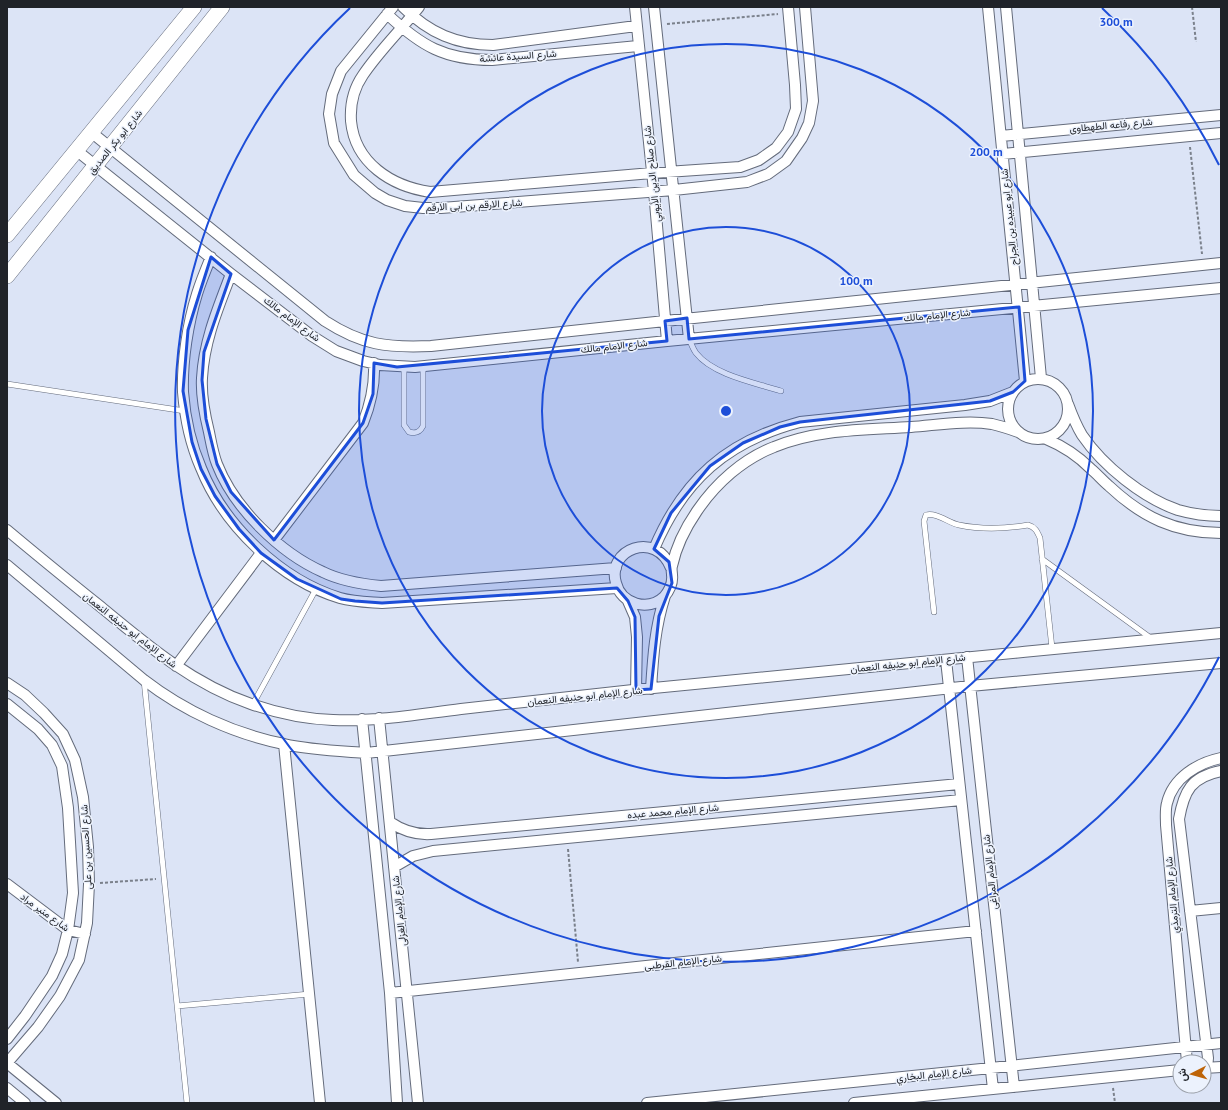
<svg xmlns="http://www.w3.org/2000/svg" width="1228" height="1110" font-family="'PT Sans',Vazirmatn,sans-serif">
<style>
.lines{fill:none;stroke-linecap:round;stroke-linejoin:round}
.lane-casing{stroke:#646b7b;stroke-width:6}
.street-casing{stroke:#646b7b;stroke-width:12}
.secondary-casing{stroke:#646b7b;stroke-width:16}
.path{stroke:#7a808b;stroke-width:2;stroke-dasharray:3 2;stroke-linecap:butt}
.lane{stroke:#fff;stroke-width:5}
.street{stroke:#fff;stroke-width:10}
.secondary{stroke:#fff;stroke-width:15}
.marked{fill:#1d4ed8;fill-opacity:0.2;stroke:#1d4ed8;stroke-width:3;stroke-linejoin:round}
.ring{fill:none;stroke:#1d4ed8;stroke-width:2}
.labels{text-anchor:middle;dominant-baseline:central;stroke-width:3;stroke-linejoin:round;paint-order:stroke}
.street-label{font-size:10px;fill:#202329;stroke:#ecf2fd}
.centre{fill:#1d4ed8;stroke:#ecf2fd;stroke-width:2}
.ring-label{font-size:12px;text-anchor:middle;font-weight:bold;fill:#1d4ed8;stroke:#ecf2fd;stroke-width:3;stroke-linejoin:round;paint-order:stroke}
</style>
<rect width="100%" height="100%" fill="#dce4f6"/>
<g class="lines">
<g class="lane-casing">
<path id="lane" d="M689 339C691 343 693 349 696 353 713 375 756 383 781 391
M404 367V425L409 432C416 434 420 432 423 426V366
M7 384 185 411
M1042 559 1152 639
M934 612 924 521 926 515C936 512 949 523 959 525 983 530 1004 529 1028 525 1035 527 1037 531 1040 538L1052 648
M144 680 187 1103
M253 704 316 589
M177 1006 310 994"/>
</g>
<g class="street-casing">
<path id="street" d="M393 7 341 71 332 94 329 114 334 143 354 175 375 193 387 200 405 206 423 208H441L674 190 747 182 768 174 786 161 802 138 809 123 813 101 805 7
M403 7C429 33 457 45 493 45L636 26
M419 7C401 30 379 51 363 75 354 88 350 105 351 121 355 163 391 186 430 192L652 173 740 167 759 160 776 148 788 132 796 109 795 85 788 7
M635 7 654 191 667 341
M654 7 689 339
M988 7 1025 381
M1006 7 1041 378
M387 14C421 46 445 60 492 60L638 46
M91 132 325 321C362 345 387 348 431 346L665 321 1221 263
M1001 136 1221 115
M76 150 231 274 312 336 336 351 363 361 380 365 415 367 667 341 1221 288
M1003 154 1221 133
M211 257C206 269 201 281 197 294 188 323 182 361 183 392 185 418 191 445 201 468 224 526 281 580 340 598 354 602 369 602 382 603L617 588
M231 274C218 308 204 341 202 378 201 394 205 416 209 432 211 442 213 454 217 464 234 508 280 553 323 572 341 581 361 584 381 586L616 568
M1008 409a30 30 0 1 1 60 0a30 30 0 1 1-60 0Z
M1068 404C1072 415 1076 425 1082 435 1103 466 1143 498 1178 510 1192 514 1207 516 1221 516
M1046 439C1063 446 1078 456 1091 469 1097 474 1103 481 1109 486 1142 517 1175 533 1221 533
M7 530C38 556 70 582 101 607 148 646 193 684 251 704 277 713 305 719 333 720 375 722 419 714 461 709 518 703 576 696 633 690 829 670 1025 652 1221 633
M274 540 363 423C371 403 375 385 374 363
M654 549C683 480 727 441 800 422L965 405 990 401 1013 392
M7 565 144 680C184 711 234 734 284 744 310 750 339 751 366 753L970 686 1221 663
M671 568C656 530 606 549 616 583 621 604 648 612 664 597 669 591 673 583 672 575 672 572 671 569 672 566 676 547 686 527 697 511 716 483 743 459 774 447 817 429 866 430 911 427 938 425 966 420 992 424 1001 426 1010 429 1018 432
M628 601 635 617 637 637 636 690
M967 657 1014 1087
M946 660 993 1089
M176 666 261 553
M7 683 25 695 44 713 63 734 75 760 83 797 88 847 89 884 87 923 79 960 60 996 38 1027 7 1063
M651 689C653 656 655 627 665 596
M7 704 38 729 52 745 62 766 68 808 73 893 68 930 62 954 52 976 25 1016 7 1039
M379 718 418 1103
M362 719 390 993 397 1103
M284 744 320 1103
M390 822C403 831 415 835 431 834L959 784
M394 867 413 856 433 851 961 800
M7 884 68 930 85 934
M1190 911 1221 908
M390 993 976 931
M1187 1062 1166 825C1166 818 1165 810 1167 803 1173 778 1197 763 1221 758
M7 1063 56 1103
M1204 1068 1221 1067
M1207 1068 1208 1058 1179 819C1184 791 1191 777 1221 771
M7 1088 25 1103
M647 1103 991 1068 1221 1043
M854 1103 1180 1070"/>
</g>
<g class="secondary-casing">
<path id="secondary" d="M7 235 194 7
M7 276 222 7"/>
</g>
<path class="path" d="M1192 7 1196 42
M667 24 778 14
M1190 147 1202 254
M568 849 578 962
M100 883 156 879
M1113 1088 1115 1103"/>
<use href="#lane" class="lane"/>
<use href="#street" class="street"/>
<use href="#secondary" class="secondary"/>
</g>
<path class="marked" d="M211 257 231 274 204 352 202 380 206 419 217 464 231 492 274 540 363 423 373 394 374 363 397 367 667 341 665 321 687 318 689 339 1019 307 1025 381 1013 392 990 401 800 422 780 427 743 443 710 466 671 513 654 549 669 562 672 583 659 616 651 689 636 690 635 617 628 601 617 588 382 603 355 601 341 599 297 579 261 553 239 529 215 496 201 469 192 442 183 391 188 330Z"/>
<g class="ring">
<circle cx="726" cy="411" r="184"/>
<circle cx="726" cy="411" r="367"/>
<path d="M1219 657A551 551 0 1 1 350 8M1102 8A551 551 0 0 1 1219 165"/>
</g>
<g class="labels">
<g class="street-label">
<text transform="translate(518 56) rotate(-4)">شارع السيدة عائشة</text>
<text transform="translate(1111 125) rotate(-5)">شارع رفاعه الطهطاوى</text>
<text transform="translate(115 142) rotate(-51)">شارع ابو بكر الصديق</text>
<text transform="translate(652 174) rotate(-96)">شارع صلاح الدين الأيوبي</text>
<text transform="translate(474 205) rotate(-3)">شارع الارقم بن ابى الارقم</text>
<text transform="translate(1009 217) rotate(-96)">شارع ابو عبيده بن الجراح</text>
<text transform="translate(937 315) rotate(-5)">شارع الإمام مالك</text>
<text transform="translate(292 319) rotate(37)">شارع الإمام مالك</text>
<text transform="translate(614 346) rotate(-6)">شارع الإمام مالك</text>
<text transform="translate(130 630) rotate(38)">شارع الإمام ابو حنيفه النعمان</text>
<text transform="translate(908 663) rotate(-6)">شارع الإمام ابو حنيفه النعمان</text>
<text transform="translate(585 696) rotate(-6)">شارع الإمام ابو حنيفه النعمان</text>
<text transform="translate(673 811) rotate(-5)">شارع الإمام محمد عبده</text>
<text transform="translate(86 847) rotate(-93)">شارع الحسين بن على</text>
<text transform="translate(990 872) rotate(-96)">شارع الإمام المراغى</text>
<text transform="translate(1172 895) rotate(-95)">شارع الإمام الترمذي</text>
<text transform="translate(399 911) rotate(-96)">شارع الإمام الغزلى</text>
<text transform="translate(45 912) rotate(36)">شارع منير مراد</text>
<text transform="translate(683 962) rotate(-6)">شارع الإمام القرطبى</text>
<text transform="translate(934 1074) rotate(-6)">شارع الإمام البخاري</text>
</g>
</g>
<circle cx="726" cy="411" r="6" class="centre"/>
<g class="ring-label">
<text x="1116" y="26">300 m</text>
<text x="986" y="156">200 m</text>
<text x="856" y="285">100 m</text>
</g>
<rect width="1228" height="1110" fill="none" stroke="#202329" stroke-width="16"/>
<g transform="translate(1192 1074) rotate(264)"><circle r="19" fill="#ecf2fd" stroke="#9a9fa8"/>
<path d="M0-3L7 15L0 10L-7 15Z" fill="#be6408"/>
<text y="-6" font-size="11" font-weight="bold" text-anchor="middle" fill="#202329">ش</text>
</g>
</svg>
